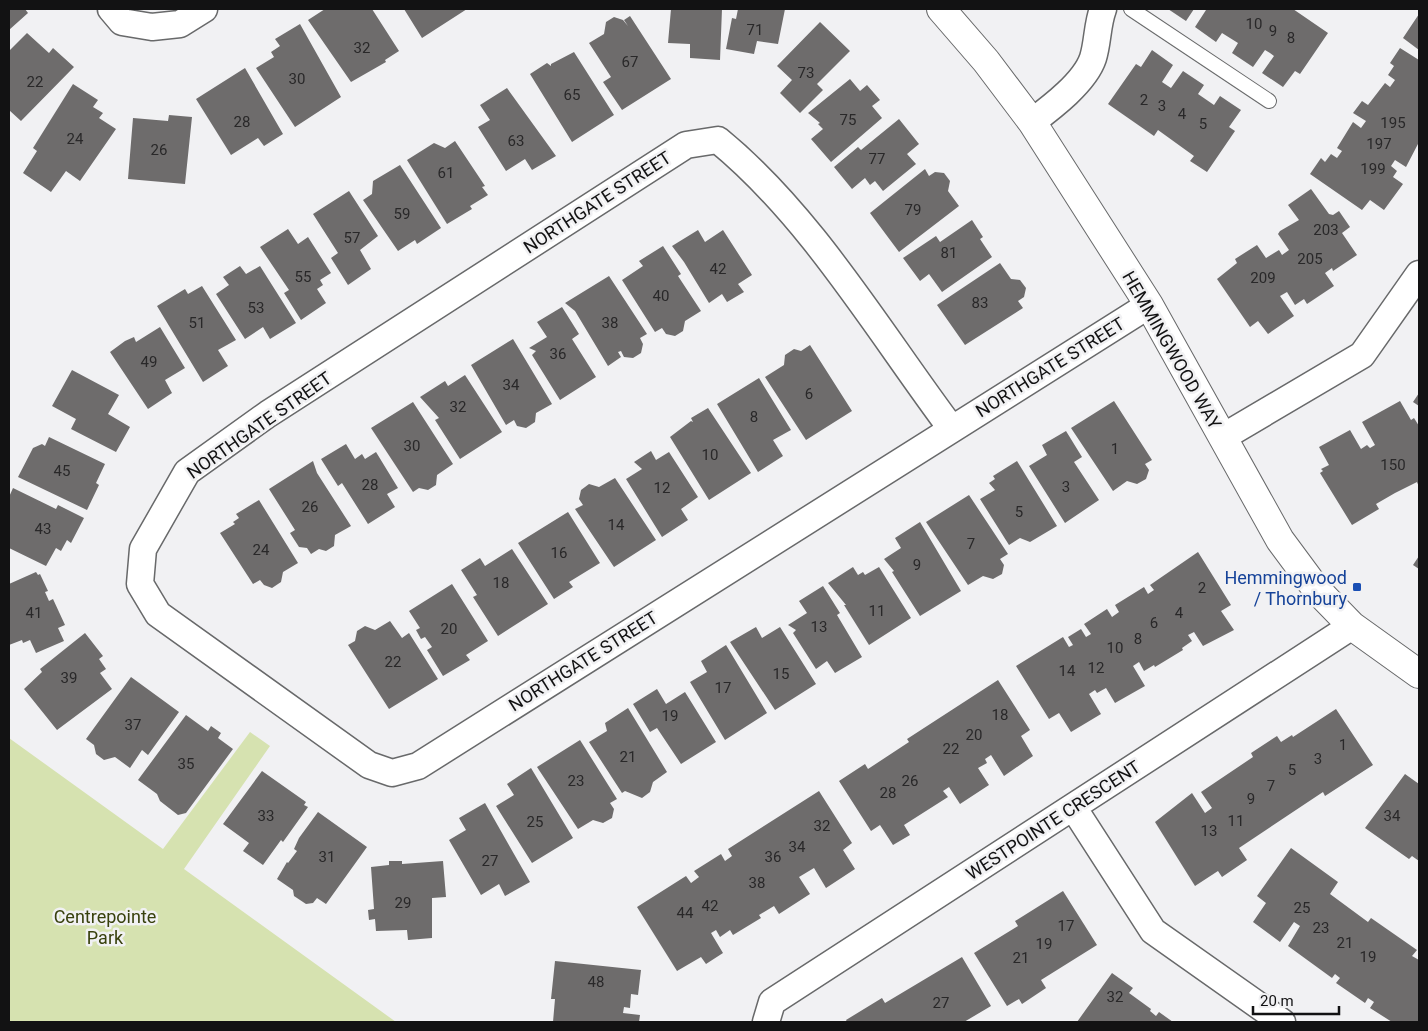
<svg xmlns="http://www.w3.org/2000/svg" width="1428" height="1031" font-family="Roboto,sans-serif">
<style>
.green{fill:#d6e2b0}
.building{fill:#6e6c6c}
.lines{fill:none;stroke-linecap:round;stroke-linejoin:round}
.service-casing{stroke:#68696a;stroke-width:16}
.minor-casing{stroke:#68696a;stroke-width:29}
.tertiary-casing{stroke:#68696a;stroke-width:30}
.service{stroke:#fff;stroke-width:14}
.minor{stroke:#fff;stroke-width:26}
.tertiary{stroke:#fff;stroke-width:28}
.transit-dot{fill:#1a4fb4;stroke:#f1f1f3;stroke-width:2}
.labels{text-anchor:middle;dominant-baseline:central;stroke-width:5;stroke-linejoin:round;paint-order:stroke}
.number-label{font-size:15px;fill:#292829}
.street-label{font-size:18px;fill:#121213;stroke:#f1f1f3}
.transit-label{font-size:18px;fill:#164399;stroke:#f1f1f3;text-anchor:end}
.park-label{font-size:18px;fill:#38410d;stroke:#f1f1f3}
</style>
<rect width="100%" height="100%" fill="#f1f1f3"/>
<path class="green" d="M250 732 270 746 184 869 396 1022H9V738L163 849Z"/>
<path class="building" d="M9 9H25L28 13 9 30Z
M325 9H372L399 51 385 60 386 62 351 82 308 20Z
M404 9H467L422 38Z
M671 9H722L720 60 690 58V44L668 43Z
M738 9H785L778 44 757 41 754 54 726 49 732 18 736 19Z
M1168 9H1194L1186 21Z
M1204 9H1293L1328 33 1300 74 1295 71 1283 87 1262 73 1274 56 1270 53 1265 50 1253 67 1232 53 1238 43 1222 33 1216 42 1195 27 1206 10Z
M1419 14V50L1403 38Z
M630 16 671 79 622 110 603 82 611 77 589 43 604 34 606 22 614 17 623 20 628 26 624 20Z
M820 22 850 51 817 84 823 90 800 113 780 93 792 80 777 66Z
M300 24 341 97 295 127 256 68 274 57 271 52 280 46 275 39Z
M27 33 49 53 53 48 74 67 21 121 9 110V51Z
M1400 48 1419 60V142L1406 167 1395 160 1391 166 1397 171 1393 177 1403 184 1384 210 1370 200 1362 210 1310 174 1321 158 1325 162 1331 154 1337 158 1342 151 1337 148 1353 122 1361 128 1366 121 1353 113 1362 101 1368 105 1385 83 1390 87 1395 80 1388 75 1394 66 1390 63Z
M1152 50 1173 65 1162 82 1171 88 1183 71 1204 85 1198 94 1214 105 1220 96 1241 110 1229 127 1235 131 1207 172 1190 161 1194 156 1158 130 1154 136 1108 104 1136 64 1141 67Z
M574 52 614 115 572 142 530 74 547 63 551 66V64Z
M245 68 283 134 264 146 258 138 231 155 196 99Z
M850 79 860 91 867 85 880 100 872 106 882 118 831 162 811 139 823 129 818 124 820 123 808 113Z
M73 84 98 100 93 107 103 113 99 118 116 129 80 181 66 171 51 192 23 173 37 151 33 148Z
M507 88 556 156 532 170 525 159 506 171 478 127 490 120 480 105Z
M169 115 192 117 185 184 128 179 133 118 168 121Z
M899 119 919 144 907 154 916 164 883 191 875 181 870 185 865 178 852 189 834 167 858 147 861 150Z
M455 141 485 186 482 187 488 195 470 206 472 209 447 224 407 160 434 143 445 148Z
M400 165 441 228 417 244 415 240 398 251 363 200 372 194 373 181Z
M925 169 929 176 935 172 944 173 950 181 948 191 959 206 899 252 870 213Z
M1311 189 1329 214 1333 215 1339 211 1350 227 1342 233 1357 255 1333 271 1332 268 1325 273 1334 286 1307 304 1304 299 1295 305 1287 292 1280 296 1294 316 1268 334 1258 321 1250 327 1217 279 1237 263 1235 259 1257 245 1266 258 1279 250 1282 255 1289 250 1278 234 1280 231 1299 220 1288 205Z
M349 191 378 236 360 250 371 269 348 285 331 258 338 253 313 214Z
M972 220 983 237 980 239 992 257 942 292 929 274 920 281 903 258 936 236 940 242Z
M288 229 298 244 308 237 331 273 320 280 323 285 317 289 326 303 301 320 284 293 289 290 260 247Z
M698 230 705 242 723 230 752 275 738 284 744 292 727 302 722 294 709 303 684 262 672 246Z
M663 246 681 274 678 276 701 311 685 321 683 331 675 336 666 334 662 328 655 332 622 280 643 266 639 261Z
M1000 263 1011 279 1020 280 1026 288 1024 297 1018 301 1023 308 965 345 937 305Z
M240 266 246 274 260 266 296 323 270 339 263 327 245 339 216 294 229 285 223 277Z
M609 276 647 334 640 338 643 344 641 353 633 358 624 357 621 351 618 352 621 357 608 366 575 311 565 303Z
M202 286 236 340 218 350 228 366 203 382 157 306 185 289 188 294Z
M562 307 579 334 572 339 596 377 560 400 532 355 536 351 529 348 547 337 537 322Z
M160 327 185 368 165 380 172 393 148 409 110 352 125 341 134 337 136 342Z
M513 339 552 404 536 413 535 422 526 428 517 426 514 420 506 425 471 365Z
M810 345 852 411 806 440 765 377 784 365 785 355 794 349 801 351Z
M72 370 119 395 108 414 130 427 116 452 71 429 76 419 52 406Z
M465 375 502 432 460 459 435 420 439 418 420 397 445 381 448 386Z
M759 378 791 430 773 440 783 456 758 472 717 404Z
M1419 393V406L1413 402Z
M1114 401 1152 460 1145 464 1149 470 1146 479 1137 484 1127 481 1113 491 1071 428Z
M1400 401 1411 420 1414 418 1419 426V487L1417 482 1395 493 1376 504 1379 509 1352 525 1320 473 1323 471 1321 469 1329 465 1319 447 1350 430 1361 449 1367 445 1370 448 1375 445 1362 422Z
M413 402 453 464 437 475 436 485 428 490 419 488 413 492 371 428Z
M708 408 751 473 709 500 670 437 691 421 693 422 691 418Z
M1066 431 1082 457 1074 462 1099 500 1065 523 1029 466 1047 455 1042 445Z
M49 437 105 464 96 483 99 485 87 510 18 477 33 448 42 444 45 446Z
M346 444 355 459 362 454 365 459 376 452 398 488 387 494 395 507 368 524 342 483 338 486 321 459Z
M651 451 656 460 669 452 698 497 681 509 688 520 662 537 626 479 642 469 634 462Z
M313 461 317 473 351 526 335 535 334 546 326 551 319 549 311 554 307 548 299 547 290 533 295 530 269 489Z
M1017 461 1057 526 1030 542 1020 538 1009 545 980 499 995 490 989 483 995 479 993 476Z
M615 478 656 540 614 567 575 509 583 505 579 499 581 490 589 484 599 487Z
M13 488 56 509 58 505 84 518 71 543 67 540 61 551 56 548 46 566 9 548V497Z
M969 495 1008 554 1000 559 1004 565 1002 574 993 579 983 576 968 585 926 522Z
M259 500 298 563 283 572 281 582 272 588 264 585 260 580 253 584 220 533 235 524 233 522 239 518 236 514Z
M568 512 600 563 569 582 573 587 554 599 518 543Z
M920 522 961 591 920 616 892 572 894 571 884 559 901 548 895 538Z
M512 549 548 604 498 636 473 597 477 595 461 570 480 558 485 566Z
M1198 552 1231 605 1221 611 1234 630 1203 646 1194 632 1188 635 1192 641 1182 648 1183 650 1155 667 1154 665 1144 671 1139 662 1133 666 1145 686 1115 703 1106 688 1097 693 1095 690 1089 694 1101 714 1071 732 1059 713 1049 719 1016 666 1063 637 1069 647 1073 645 1068 637 1081 629 1086 637 1091 634 1084 624 1107 609 1112 617 1119 612 1115 605 1144 587 1148 594 1154 590 1150 585Z
M1419 556V569L1413 565Z
M853 567 858 575 863 572 865 575 879 567 911 618 869 645 844 605H846L828 583Z
M36 572 38 575 40 574 48 591 45 592 49 601 53 599 65 625 58 628 64 641 36 653 30 640 23 643 22 640 9 645V584Z
M452 584 488 641 466 655 470 660 443 676 427 650 432 647 425 637 421 639 416 630 420 628 409 611Z
M823 586 840 613 837 615 862 657 835 673 827 661 816 669 793 633 796 630 788 625 807 613 799 601Z
M390 621 402 638 409 633 438 679 389 709 348 645 355 641 357 631 365 626 375 630Z
M756 627 762 638 780 627 816 684 775 710 730 642Z
M85 633 103 656 99 659 106 669 100 673 112 689 57 730 24 689 42 672 40 669Z
M726 645 767 713 725 740 690 682 707 672 701 661Z
M131 677 179 712 148 755 142 750 130 768 115 757 104 760 96 754 94 745 86 739Z
M998 680 1030 730 1021 736 1033 756 1004 776 991 755 985 759 987 763 978 768 989 785 960 804 949 787 943 791 948 797 904 825 910 835 893 845 880 825 871 831 839 781 865 764 868 769 909 742 907 739Z
M657 689 666 704 685 692 716 742 681 764 657 728 650 732 633 704Z
M628 708 667 772 653 782 650 792 642 798 625 791 622 793 589 742 607 731 605 723Z
M1336 709 1373 765 1325 796 1323 792 1239 848 1247 860 1222 877 1218 871 1195 886 1155 822 1192 793 1205 813 1212 808 1201 792 1253 757 1251 753 1277 736 1281 742 1292 735 1293 737Z
M186 715 208 731 211 726 221 733 218 738 233 749 186 813 178 815 160 801 157 794 138 780Z
M580 740 617 799 610 803 614 809 612 818 603 823 593 820 578 829 537 767Z
M531 768 573 838 532 863 496 806 514 795 507 784Z
M262 771 306 802 304 805 308 807 283 842 281 840 263 865 243 851 249 843 223 824Z
M1405 774 1419 784V861L1412 856 1409 859 1365 828Z
M819 791 852 843 843 850 855 869 826 888 814 868 799 877 810 894 779 914 774 906 759 915 761 918 733 935 730 930 720 937 716 930 711 933 723 953 706 964 701 957 677 971 637 907 686 876 691 883 699 877 694 871 721 854 725 861 732 856 728 849Z
M485 803 530 882 505 896 499 884 481 895 449 840 466 830 459 818Z
M318 812 367 847 326 904 317 898 313 903 306 904 294 896 293 890 277 879 287 862 288 863 297 851 294 849 299 838Z
M1291 848 1338 882 1330 894 1368 922 1371 918 1417 950 1412 956 1419 960V1022H1392L1370 1008 1374 1002 1368 998 1365 1003 1336 983 1340 978 1335 974 1332 978 1288 946 1300 926 1294 922 1280 942 1253 922 1266 903 1257 896Z
M389 861H402V864L443 861 446 897 432 898V938L408 940 407 930 376 931 375 919 369 920 368 910 374 909 371 867 389 865Z
M1063 891 1097 945 1041 980 1046 988 1022 1004 1019 999 1007 1006 974 953 1018 926 1015 921Z
M962 957 991 1006 964 1022H847L846 1020 882 998 885 1003Z
M555 961 641 970 638 995 631 994 630 1008 624 1007 623 1013 640 1015 639 1022H553L555 999H551Z
M1112 973 1133 988 1129 993 1151 1009 1150 1011 1156 1016 1159 1012 1173 1022H1077Z"/>
<g class="lines">
<g class="service-casing">
<path id="service" d="M1131 9 1269 101"/>
</g>
<g class="minor-casing">
<path id="minor" d="M111 9 122 22 152 27 180 24 204 9
M1032 122C1052 107 1085 82 1093 58 1098 42 1097 25 1103 9
M951 428C879 332 811 216 718 140L686 145 268 414 187 472 143 549 140 584 158 614 369 765 392 773 418 766 1149 305
M1223 437 1362 355 1419 274
M1073 807 1153 931 1282 1022
M766 1022 772 1002 1352 626"/>
</g>
<g class="tertiary-casing">
<path id="tertiary" d="M941 9 986 61 1032 122 1149 305 1280 540 1317 590 1352 626 1419 674"/>
</g>
<use href="#service" class="service"/>
<use href="#minor" class="minor"/>
<use href="#tertiary" class="tertiary"/>
</g>
<rect class="transit-dot" x="1352" y="582" width="10" height="10" rx="2.5"/>
<g class="labels">
<g class="number-label">
<text x="1254" y="24">10</text>
<text x="755" y="30">71</text>
<text x="1273" y="31">9</text>
<text x="1291" y="38">8</text>
<text x="362" y="48">32</text>
<text x="630" y="62">67</text>
<text x="806" y="73">73</text>
<text x="297" y="79">30</text>
<text x="35" y="82">22</text>
<text x="572" y="95">65</text>
<text x="1144" y="100">2</text>
<text x="1162" y="106">3</text>
<text x="1182" y="114">4</text>
<text x="848" y="120">75</text>
<text x="242" y="122">28</text>
<text x="1393" y="123">195</text>
<text x="1203" y="124">5</text>
<text x="75" y="139">24</text>
<text x="516" y="141">63</text>
<text x="1379" y="144">197</text>
<text x="159" y="150">26</text>
<text x="877" y="159">77</text>
<text x="1373" y="169">199</text>
<text x="446" y="173">61</text>
<text x="913" y="210">79</text>
<text x="402" y="214">59</text>
<text x="1326" y="230">203</text>
<text x="352" y="238">57</text>
<text x="949" y="253">81</text>
<text x="1310" y="259">205</text>
<text x="718" y="269">42</text>
<text x="303" y="277">55</text>
<text x="1263" y="278">209</text>
<text x="661" y="296">40</text>
<text x="980" y="303">83</text>
<text x="256" y="308">53</text>
<text x="197" y="323">51</text>
<text x="610" y="323">38</text>
<text x="558" y="354">36</text>
<text x="149" y="362">49</text>
<text x="511" y="385">34</text>
<text x="809" y="394">6</text>
<text x="458" y="407">32</text>
<text x="754" y="417">8</text>
<text x="412" y="446">30</text>
<text x="1115" y="449">1</text>
<text x="710" y="455">10</text>
<text x="1393" y="465">150</text>
<text x="62" y="471">45</text>
<text x="370" y="485">28</text>
<text x="1066" y="487">3</text>
<text x="662" y="488">12</text>
<text x="310" y="507">26</text>
<text x="1019" y="512">5</text>
<text x="616" y="525">14</text>
<text x="43" y="529">43</text>
<text x="971" y="544">7</text>
<text x="261" y="550">24</text>
<text x="559" y="553">16</text>
<text x="917" y="565">9</text>
<text x="501" y="583">18</text>
<text x="1202" y="588">2</text>
<text x="877" y="611">11</text>
<text x="34" y="613">41</text>
<text x="1179" y="613">4</text>
<text x="1154" y="623">6</text>
<text x="819" y="627">13</text>
<text x="449" y="629">20</text>
<text x="1138" y="639">8</text>
<text x="1115" y="648">10</text>
<text x="393" y="662">22</text>
<text x="1096" y="668">12</text>
<text x="1067" y="671">14</text>
<text x="781" y="674">15</text>
<text x="69" y="678">39</text>
<text x="723" y="688">17</text>
<text x="1000" y="715">18</text>
<text x="670" y="716">19</text>
<text x="133" y="725">37</text>
<text x="974" y="735">20</text>
<text x="1343" y="745">1</text>
<text x="951" y="749">22</text>
<text x="628" y="757">21</text>
<text x="1318" y="759">3</text>
<text x="186" y="764">35</text>
<text x="1292" y="770">5</text>
<text x="576" y="781">23</text>
<text x="910" y="781">26</text>
<text x="1271" y="786">7</text>
<text x="888" y="793">28</text>
<text x="1251" y="799">9</text>
<text x="266" y="816">33</text>
<text x="1392" y="816">34</text>
<text x="1236" y="821">11</text>
<text x="535" y="822">25</text>
<text x="822" y="826">32</text>
<text x="1209" y="831">13</text>
<text x="797" y="847">34</text>
<text x="327" y="857">31</text>
<text x="773" y="857">36</text>
<text x="490" y="861">27</text>
<text x="757" y="883">38</text>
<text x="403" y="903">29</text>
<text x="710" y="906">42</text>
<text x="1302" y="908">25</text>
<text x="685" y="913">44</text>
<text x="1066" y="926">17</text>
<text x="1321" y="928">23</text>
<text x="1345" y="943">21</text>
<text x="1044" y="944">19</text>
<text x="1368" y="957">19</text>
<text x="1021" y="958">21</text>
<text x="596" y="982">48</text>
<text x="1115" y="997">32</text>
<text x="941" y="1003">27</text>
</g>
<g class="street-label">
<text transform="translate(597 202) rotate(-33)">NORTHGATE STREET</text>
<text transform="translate(1172 350) rotate(60)">HEMMINGWOOD WAY</text>
<text transform="translate(1050 367) rotate(-32)">NORTHGATE STREET</text>
<text transform="translate(259 425) rotate(-35)">NORTHGATE STREET</text>
<text transform="translate(583 661) rotate(-32)">NORTHGATE STREET</text>
<text transform="translate(1053 820) rotate(-33)">WESTPOINTE CRESCENT</text>
</g>
<g class="transit-label">
<text x="1347" y="577">Hemmingwood<tspan x="1347" dy="21">/ Thornbury</tspan></text>
</g>
<g class="park-label">
<text x="105" y="916">Centrepointe<tspan x="105" dy="21">Park</tspan></text>
</g>
</g>
<rect width="1428" height="1031" fill="none" stroke="#121213" stroke-width="20"/>
<path d="M1253 1006v8h86v-8" fill="none" stroke="#121213" stroke-width="2.5"/>
<text x="1260" y="1006" font-size="15" fill="#121213" stroke="#f1f1f3" stroke-width="4" paint-order="stroke">20 m</text>
</svg>
